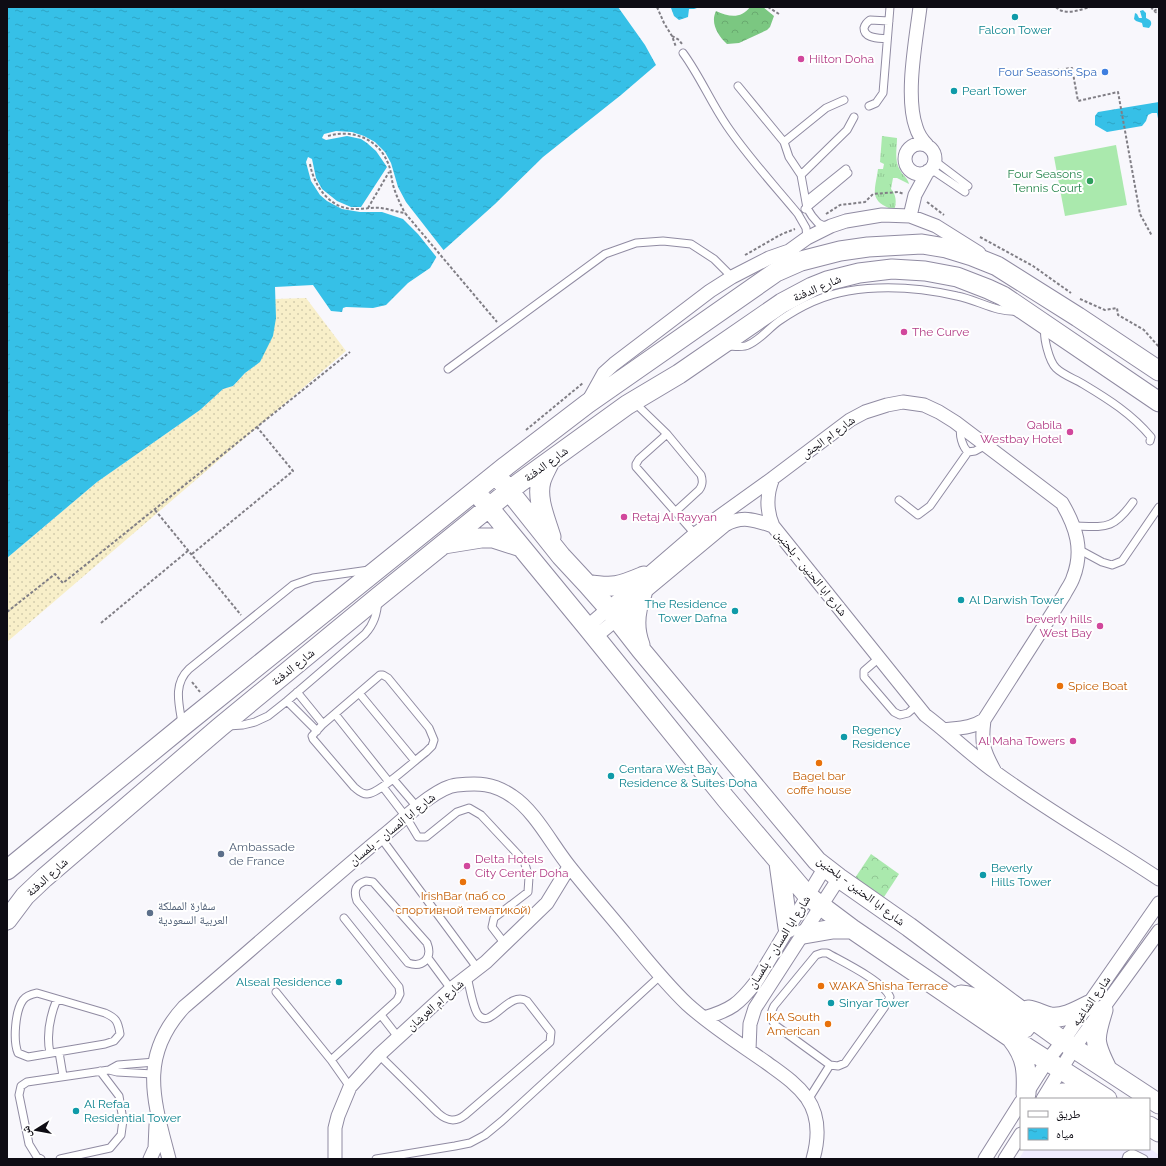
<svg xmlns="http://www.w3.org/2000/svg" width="1166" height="1166" font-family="Raleway,'Noto Naskh Arabic',sans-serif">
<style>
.built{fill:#efebff}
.grass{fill:url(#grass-tufts)}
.forest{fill:url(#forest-crowns)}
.sand{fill:url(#sand-dots)}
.park{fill:url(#park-crowns)}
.pitch{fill:#aae9ad}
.water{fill:url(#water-ripples)}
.pier{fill:#f8f7fc}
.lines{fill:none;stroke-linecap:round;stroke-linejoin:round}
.lane-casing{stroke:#908ba2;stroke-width:9}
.street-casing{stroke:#908ba2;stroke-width:15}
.secondary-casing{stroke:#908ba2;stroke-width:21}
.path{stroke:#807e85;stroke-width:2;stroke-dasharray:3 2;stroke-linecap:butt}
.lane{stroke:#fff;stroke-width:7}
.street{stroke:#fff;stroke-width:13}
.secondary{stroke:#fff;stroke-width:19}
.culture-dot{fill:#0f9aa8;stroke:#fff;stroke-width:1.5}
.hotel-dot{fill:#d1479c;stroke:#fff;stroke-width:1.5}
.shop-dot{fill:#3f7fe0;stroke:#fff;stroke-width:1.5}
.leisure-dot{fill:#2e9e5b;stroke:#fff;stroke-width:1.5}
.food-dot{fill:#e8710a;stroke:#fff;stroke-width:1.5}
.service-dot{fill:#5c6f8a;stroke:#fff;stroke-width:1.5}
.labels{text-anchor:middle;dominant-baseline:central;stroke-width:4;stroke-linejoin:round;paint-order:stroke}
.culture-label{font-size:12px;fill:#0d838f;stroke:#fff;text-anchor:start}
.hotel-label{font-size:12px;fill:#b23c85;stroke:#fff;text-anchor:start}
.shop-label{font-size:12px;fill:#366cbe;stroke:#fff;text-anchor:end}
.leisure-label{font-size:12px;fill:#27864d;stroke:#fff;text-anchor:end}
.street-label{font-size:12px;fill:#0e0c14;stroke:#fff}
.food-label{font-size:12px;fill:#c56008;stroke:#fff;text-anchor:start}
.service-label{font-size:12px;fill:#4e5e75;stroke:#fff;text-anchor:start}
</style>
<defs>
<pattern id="grass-tufts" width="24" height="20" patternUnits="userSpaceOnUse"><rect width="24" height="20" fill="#aae9ad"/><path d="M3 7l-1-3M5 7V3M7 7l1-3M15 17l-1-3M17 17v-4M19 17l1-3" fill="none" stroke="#91c794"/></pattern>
<pattern id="forest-crowns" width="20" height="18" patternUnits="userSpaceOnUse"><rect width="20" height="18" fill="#7bc781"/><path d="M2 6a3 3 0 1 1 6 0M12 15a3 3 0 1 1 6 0" fill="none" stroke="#69aa6f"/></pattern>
<pattern id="sand-dots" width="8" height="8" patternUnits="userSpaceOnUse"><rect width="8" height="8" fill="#f8efc9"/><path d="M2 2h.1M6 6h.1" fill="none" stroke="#d3ccac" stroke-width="1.8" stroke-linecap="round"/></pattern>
<pattern id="park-crowns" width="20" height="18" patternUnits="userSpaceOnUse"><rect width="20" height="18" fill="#aae9ad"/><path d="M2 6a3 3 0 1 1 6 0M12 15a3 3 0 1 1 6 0" fill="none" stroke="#91c794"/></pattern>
<pattern id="water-ripples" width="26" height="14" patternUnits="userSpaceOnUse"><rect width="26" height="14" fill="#36c0e7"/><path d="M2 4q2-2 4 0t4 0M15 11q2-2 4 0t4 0" fill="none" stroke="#2ea4c5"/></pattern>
</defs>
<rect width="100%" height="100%" fill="#f8f7fc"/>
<path class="built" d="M1149 1148 1159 1155V1159H1019L1025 1149Z"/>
<path class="grass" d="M882 136 897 138C897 148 894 161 900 170 903 176 908 178 909 184L897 178H893L891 189C896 194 897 203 894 210 868 201 875 191 878 169H883L884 164 880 162Z"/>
<path class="forest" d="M750 7H763L774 16 770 27 767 30 739 43 727 44C718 36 710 23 716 11 729 17 741 19 750 7Z"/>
<path class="sand" d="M306 298 346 351 7 642V558L97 482 200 410 223 389 233 386 245 373 260 362 276 318 275 299Z"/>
<path class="park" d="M871 854 899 874 884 897 855 878Z"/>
<path class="pitch" d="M1116 145 1127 205 1065 216 1054 157Z"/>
<path class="water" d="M7 7H618L645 45 656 65 621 95 543 157 495 204 437 256 430 268 408 283 386 305 373 308 346 307 343 308 342 312 331 311 313 285 275 287 276 318 273 336 260 362 245 373 233 386 223 389 200 410 97 482 7 558Z
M672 7H700L694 9H689L688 17 679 20 674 16 671 8Z
M1143 10 1146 13V18C1149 20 1152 20 1151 25L1149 28 1143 27 1142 23 1136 21 1134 19 1135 13 1137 14 1139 18H1142L1140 11Z
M1159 102V124L1157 113H1152L1148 115 1146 121 1142 126 1107 132 1095 125V116L1098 112Z"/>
<path class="pier" d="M336 131 352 132 364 136 375 142 385 152 391 163 398 187 406 202 445 252 438 259 418 234 403 219 382 212H360L342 209 327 201 320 195 311 181 307 166 306 162 308 157 312 159 316 178 322 189 337 201 351 207H361L387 167 376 151 367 143 361 139 347 136 326 140 322 138 324 134Z"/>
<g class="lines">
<g class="lane-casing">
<path id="lane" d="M887 39C880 38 864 39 864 28 865 24 867 22 870 20L889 21
M683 53C700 76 711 103 727 126 748 157 774 185 798 214L806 228 807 238
M738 86 784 142 789 157 801 175 807 208 812 216 818 223 822 225 829 226
M869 106 876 103 883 93 890 7
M784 142 826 108 844 100
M935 161 968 186
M931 169 965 192
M801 175 847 130 854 117
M806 201 846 169
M805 209 848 173
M1045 328C1043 337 1049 361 1056 368 1063 375 1075 379 1083 384 1108 399 1132 414 1151 437L1150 441
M727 346C733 346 743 348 748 345 760 340 769 328 779 321 799 307 824 295 848 291 884 285 922 288 957 296 978 300 996 313 1018 311
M448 369 605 254 636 243 663 241 691 244 714 259 732 277
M634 402 667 434 701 475C703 481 703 485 699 490L676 511
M961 427C959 435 962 446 968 452L975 451 986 445
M667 434 639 459 636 464V467L695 534
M899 500 918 515 930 506 968 452
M1074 526C1106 527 1113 530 1133 502
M1078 549 1102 562 1112 565 1122 561 1159 507
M879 658 864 671V677L894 712 900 715 908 713 917 705
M380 675H383L388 678 429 728 434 740 432 746 426 752C415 760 379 794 367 794 361 794 358 790 354 787L313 739 312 736 323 724Z
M297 692 323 724
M359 693 415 761
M287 701 317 731
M335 714 389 782
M182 723C179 704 173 684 189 669L293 585 313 578 369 570
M228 726 243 725 255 722 268 716 287 701 365 634C374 624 377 614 378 600
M393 779 417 807
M383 787 406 817 418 837H426L457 812 469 808 481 815 524 861 529 877 528 892 494 918 492 927 505 944
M381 838 478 969
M366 881 373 882 427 943C433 958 423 968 408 963L357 901C353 890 356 884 366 881Z
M822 953H827C843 962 883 981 890 997L884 1008 845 1063 838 1066 830 1065 775 1025C770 1018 770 1014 774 1006L816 955Z
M428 958 451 989
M276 992 331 1060 350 1087
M37 993 105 1013C116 1018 118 1021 120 1034L114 1041 105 1044 28 1057 18 1053C13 1041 15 1011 23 1000 26 996 32 994 37 993Z
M381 1015 398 1037
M59 1052 63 1076
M50 1053C46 1034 50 1016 57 999
M379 1055 438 1113C447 1121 455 1123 465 1115L550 1042 551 1032 527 1001C508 989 489 1034 477 1013 472 1004 470 988 467 977
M331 1060 397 1000 400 994 399 987 344 918
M109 1070 117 1072 153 1074
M808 1100 830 1065
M41 1159 37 1157 29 1144 19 1095 21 1086 27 1082 109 1070 118 1065 155 1062
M60 1159 110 1148 121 1135 123 1120 119 1096 100 1071
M376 1159 455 1146 470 1143 485 1135 502 1121 660 976
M1126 1159 1127 1156 1132 1153 1144 1159"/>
</g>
<g class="street-casing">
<path id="street" d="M920 7C916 40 905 96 916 127 918 134 922 140 927 145
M905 159a15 15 0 1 1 30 0a15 15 0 1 1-30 0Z
M910 216 915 195 928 171
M589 400 604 373 614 364 710 291 732 277 769 258 789 251 807 238 831 226 846 221 882 215 910 216 936 226 979 253
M773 478C766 495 766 510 773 526L925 715C949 733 971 755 995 772 1048 811 1105 843 1159 879
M587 627 695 534 773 478 850 420 865 412 887 405 903 402 924 405 939 412 955 422 1062 503C1076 527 1084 550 1073 578 1071 584 1067 589 1064 595L984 720C972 728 959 728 944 730
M595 637 617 619 642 594 725 525C742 515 755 520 773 526
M984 720C981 743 983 750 994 770
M704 1018C731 1010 739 1004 756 982L825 867
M749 1050 750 1024 755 1008 839 878
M1026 1094 1047 1061 1063 1041 1159 903
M1043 1099 1074 1048 1159 931
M150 1159 155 1148 156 1125
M169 1159C154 1101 138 1057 184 1007 251 950 316 892 383 836 401 822 435 787 457 785 479 783 493 783 512 796 535 811 552 845 569 866 588 890 608 913 627 936 646 959 665 983 687 1004 711 1026 740 1044 767 1063 782 1074 796 1083 807 1098 820 1117 819 1138 813 1159
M335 1159V1128L338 1116 350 1087 379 1055 451 989 486 962 547 903 569 867
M985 1159 1021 1102
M1005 1159 1021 1134"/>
</g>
<g class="secondary-casing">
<path id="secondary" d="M550 461C547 468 543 474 541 481 536 499 546 520 551 537
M502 482 561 556 587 584 609 609 641 650 817 861 839 878 909 927 1020 1010 1063 1041 1159 1104
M481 498 587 627 726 799 808 896 852 929 1010 1037 1107 1099
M444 544 481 538H493L521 547
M587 584C614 589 620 586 644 576
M640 645C633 627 635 611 642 594
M779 863 788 928
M7 870 183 726 506 466 587 404 776 272 801 261 840 251 868 247 922 244 946 248 972 256 997 266 1078 317 1159 371
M7 920 25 896 44 878 220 727 378 597 519 483 627 405 679 374 782 303 812 287 827 281 859 273 892 269 925 271 957 277 988 289 1003 296 1159 402
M804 934 833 929H852
M961 995C982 996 1008 1018 1025 1028
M1028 1010C1036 1011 1042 1015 1050 1017 1063 1019 1077 1011 1089 1005
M1103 1010C1094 1039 1093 1041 1107 1069
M1012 1039C1027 1058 1027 1072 1026 1094
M1050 1099 1063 1093 1092 1090
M1149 1126 1159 1132"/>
</g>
<path class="path" d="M657 7 664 23 672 36 676 47
M768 7 779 14
M1056 7C1064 16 1080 10 1090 7
M1151 7 1154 11 1159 8
M1154 11 1159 14
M672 36 679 40 682 44
M1046 71 1072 68 1078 101 1118 92 1140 214 1152 236
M328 136C351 129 377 138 387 161 391 168 391 177 393 185 396 195 400 204 405 213
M310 164C314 187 331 210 356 209 365 209 373 207 381 208 389 209 397 212 405 213L497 322
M927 202 944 215
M368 208 389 172
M826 214 840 205 865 202 873 194 898 192 904 194
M980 237 1033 266 1071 293
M745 255 782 234 795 229
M1080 299 1105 310 1117 308 1118 315 1144 330 1159 347
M526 430 583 383
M155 510 241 615
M192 554 293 471 257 427
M7 612 55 574 63 583 350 352
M101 623 189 550
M192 682 200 692"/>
<use href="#lane" class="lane"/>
<use href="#street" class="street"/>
<use href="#secondary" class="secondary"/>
</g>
<g class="culture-dot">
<circle cx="1015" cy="17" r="4"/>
<circle cx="954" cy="91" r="4"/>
<circle cx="961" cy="600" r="4"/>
<circle cx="735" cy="611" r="4"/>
<circle cx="844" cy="737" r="4"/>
<circle cx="611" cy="776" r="4"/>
<circle cx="983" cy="875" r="4"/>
<circle cx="339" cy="982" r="4"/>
<circle cx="831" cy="1003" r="4"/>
<circle cx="76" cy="1111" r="4"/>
</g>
<g class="hotel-dot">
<circle cx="801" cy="59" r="4"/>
<circle cx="904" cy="332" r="4"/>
<circle cx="1070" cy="432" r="4"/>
<circle cx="624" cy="517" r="4"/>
<circle cx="1100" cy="626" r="4"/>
<circle cx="1073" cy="741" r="4"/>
<circle cx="467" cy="866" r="4"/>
</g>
<circle class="shop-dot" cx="1105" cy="72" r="4"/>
<circle class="leisure-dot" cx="1090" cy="181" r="4"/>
<g class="food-dot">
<circle cx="1060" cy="686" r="4"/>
<circle cx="819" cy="763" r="4"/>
<circle cx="463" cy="882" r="4"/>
<circle cx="821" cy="986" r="4"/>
<circle cx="828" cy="1024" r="4"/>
</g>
<g class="service-dot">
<circle cx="221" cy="854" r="4"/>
<circle cx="150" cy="913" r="4"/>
</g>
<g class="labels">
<g class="culture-label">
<text x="1015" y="30" text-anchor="middle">Falcon Tower</text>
<text x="962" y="91">Pearl Tower</text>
<text x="969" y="600">Al Darwish Tower</text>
<text x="727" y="604" text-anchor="end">The Residence<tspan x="727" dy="14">Tower Dafna</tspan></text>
<text x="852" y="730">Regency<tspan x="852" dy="14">Residence</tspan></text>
<text x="619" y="769">Centara West Bay<tspan x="619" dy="14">Residence &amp; Suites Doha</tspan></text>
<text x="991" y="868">Beverly<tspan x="991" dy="14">Hills Tower</tspan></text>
<text x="331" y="982" text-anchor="end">Alseal Residence</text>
<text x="839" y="1003">Sinyar Tower</text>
<text x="84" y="1104">Al Refaa<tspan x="84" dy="14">Residential Tower</tspan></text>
</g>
<g class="hotel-label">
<text x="809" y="59">Hilton Doha</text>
<text x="912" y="332">The Curve</text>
<text x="1062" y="425" text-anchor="end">Qabila<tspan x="1062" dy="14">Westbay Hotel</tspan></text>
<text x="632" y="517">Retaj Al Rayyan</text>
<text x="1092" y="619" text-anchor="end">beverly hills<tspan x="1092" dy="14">West Bay</tspan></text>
<text x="1065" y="741" text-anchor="end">Al Maha Towers</text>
<text x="475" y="859">Delta Hotels<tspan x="475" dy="14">City Center Doha</tspan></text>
</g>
<g class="shop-label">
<text x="1097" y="72">Four Seasons Spa</text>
</g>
<g class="leisure-label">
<text x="1082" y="174">Four Seasons<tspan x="1082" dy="14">Tennis Court</tspan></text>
</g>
<g class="street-label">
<text transform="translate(817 288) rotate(-23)">شارع الدفنة</text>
<text transform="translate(828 437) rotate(-36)">شارع ام الجش</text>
<text transform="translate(546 464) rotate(-36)">شارع الدفنة</text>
<text transform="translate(811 573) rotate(51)">شارع ابا الحنين - بلحنين</text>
<text transform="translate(293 667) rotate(-39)">شارع الدفنة</text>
<text transform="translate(392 829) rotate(-39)">شارع ابا المسان - بلمسان</text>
<text transform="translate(47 877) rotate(-42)">شارع الدفنة</text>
<text transform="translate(861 891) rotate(37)">شارع ابا الحنين - بلحنين</text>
<text transform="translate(779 942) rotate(-58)">شارع ابا المسان - بلمسان</text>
<text transform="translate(1091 1001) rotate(-55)">شارع الشاغيه</text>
<text transform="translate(435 1005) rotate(-41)">شارع ام العرشان</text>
</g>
<g class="food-label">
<text x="1068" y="686">Spice Boat</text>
<text x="819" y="776" text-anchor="middle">Bagel bar<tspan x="819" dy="14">coffe house</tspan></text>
<text x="463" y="896" text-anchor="middle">IrishBar (паб со<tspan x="463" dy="14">спортивной тематикой)</tspan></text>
<text x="829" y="986">WAKA Shisha Terrace</text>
<text x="820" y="1017" text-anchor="end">IKA South<tspan x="820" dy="14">American</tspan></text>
</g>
<g class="service-label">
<text x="229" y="847">Ambassade<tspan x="229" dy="14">de France</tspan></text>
<text x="158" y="906">سفارة المملكة<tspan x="158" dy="14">العربية السعودية</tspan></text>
</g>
</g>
<rect width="1166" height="1166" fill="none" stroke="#0e0c14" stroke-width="16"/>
<rect x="1020" y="1098" width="130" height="52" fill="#ffffff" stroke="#9f9ea1"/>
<rect x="1028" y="1111" width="20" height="6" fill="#ffffff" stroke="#9f9ea1"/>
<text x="1056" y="1118" font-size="12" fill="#0e0c14">طريق</text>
<rect x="1028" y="1128" width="20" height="12" fill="url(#water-ripples)" stroke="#9f9ea1"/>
<text x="1056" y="1138" font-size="12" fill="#0e0c14">مياه</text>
<g transform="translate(36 1130) rotate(259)" stroke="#ffffff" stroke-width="3" paint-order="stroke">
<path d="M0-3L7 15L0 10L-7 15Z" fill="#0e0c14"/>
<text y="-6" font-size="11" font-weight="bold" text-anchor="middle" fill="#0e0c14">ش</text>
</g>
</svg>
